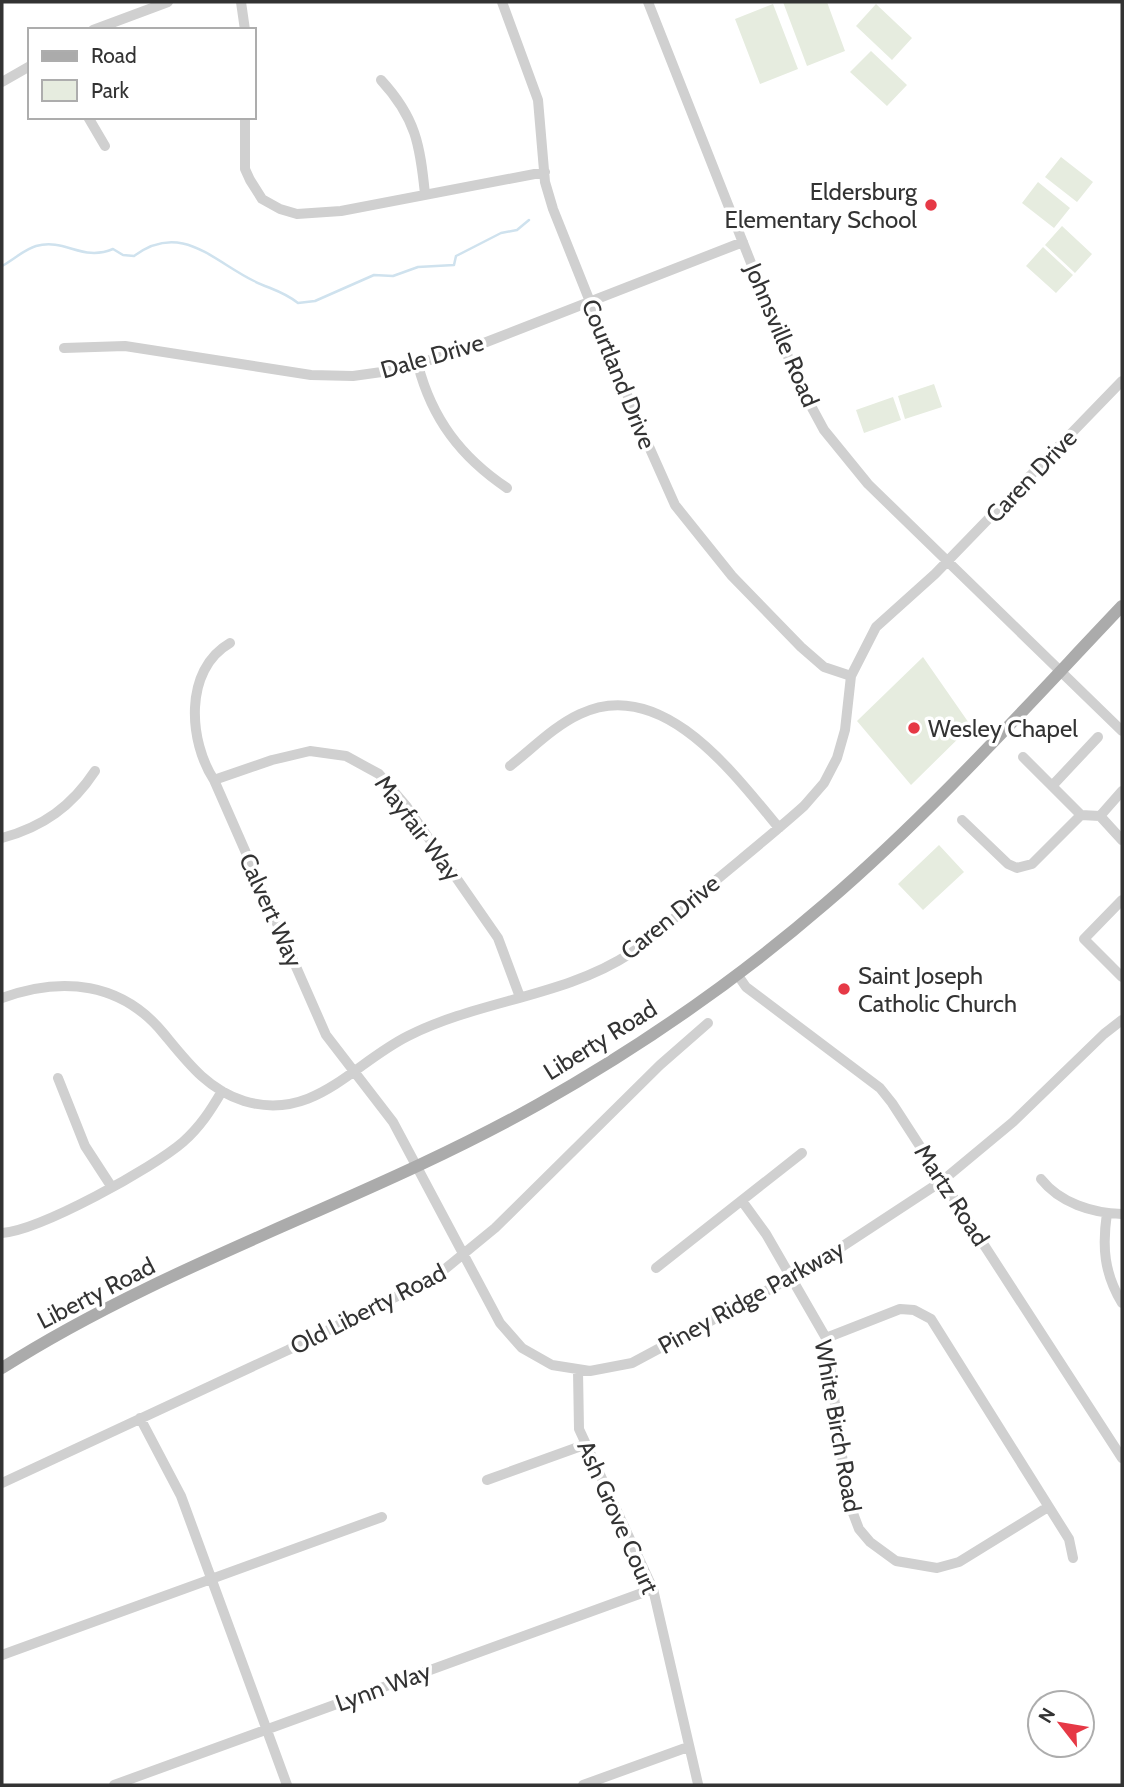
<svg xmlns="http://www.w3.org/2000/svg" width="1124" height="1787" font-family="Cabin,sans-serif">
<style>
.green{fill:#e6ecdf}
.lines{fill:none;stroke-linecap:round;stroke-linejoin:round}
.stream{stroke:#cfe2ee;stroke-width:2.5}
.minor{stroke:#d0d0d0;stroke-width:10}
.major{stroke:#ababab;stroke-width:12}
.poi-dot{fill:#e63946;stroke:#fff;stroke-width:2.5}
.labels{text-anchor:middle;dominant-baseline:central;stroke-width:7;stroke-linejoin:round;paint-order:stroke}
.poi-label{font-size:24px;fill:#333;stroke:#fff;text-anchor:start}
.street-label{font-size:24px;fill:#333;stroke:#fff}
</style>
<rect width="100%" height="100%" fill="#fff"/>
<path class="green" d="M783 2H827L845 51 807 66Z
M773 4 798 69 760 84 735 19Z
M876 4 912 38 892 60 856 26Z
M871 51 907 85 887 106 850 72Z
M1061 157 1093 182 1077 202 1045 177Z
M1038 182 1070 208 1054 228 1022 203Z
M1062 226 1092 254 1075 273 1045 245Z
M1043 247 1073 275 1056 293 1026 266Z
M934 384 942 407 905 419 898 396Z
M893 397 901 420 864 433 856 410Z
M923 657 971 726 911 785 857 721Z
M939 845 964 872 923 910 898 884Z"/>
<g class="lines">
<path class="stream" d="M2 266C13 260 25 249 36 246 66 238 82 262 113 249L123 255 134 256C181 221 213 261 254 281 270 289 283 291 298 303L315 301 374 275 393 276 418 267 454 265 456 256 501 233 517 230 529 220"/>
<path class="minor" d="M241 2 245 30
M502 2 538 100 545 182 553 209 638 422 675 505 732 576 801 647 824 667 851 676
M648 2 798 382 824 430 868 484 1122 731
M93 30 168 2
M381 80C416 118 420 145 425 194
M2 82 30 66
M88 117 105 146
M245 117V169L250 180 262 199 280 209 297 214 341 211 545 172
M64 348 125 346 311 375 353 376 396 370 471 348 743 242
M418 365C432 419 461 457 507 488
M230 643C183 670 189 742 214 780L326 1035 393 1122 500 1323 522 1348 552 1365 590 1371 632 1363 811 1267 942 1181 1013 1122 1104 1034 1122 1020
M1023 757 1081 815 1100 816
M510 766C532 749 554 726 580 714 662 675 734 774 779 828
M214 780 272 760 310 751 346 756 379 774 407 807 498 938 520 997
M1052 786 1098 737
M1100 816 1122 791
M1100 816 1122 840
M962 820 1008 864 1017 868 1032 864 1081 815
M2 838C43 827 72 806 95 771
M1122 900 1084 939 1122 977
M737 974 746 987 880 1088 892 1103 1122 1458
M2 998C62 976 122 982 164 1034 187 1062 208 1090 244 1101 314 1122 352 1064 408 1036 479 1000 564 997 631 953 661 933 688 905 715 881 745 856 775 832 804 806L824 783 837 758 845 730 851 676 876 627 935 574 1122 381
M58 1078 85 1146 111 1186
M1041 1179C1060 1203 1092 1213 1122 1214
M742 1201 766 1234 826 1338 848 1500 859 1529 870 1542 896 1561 937 1568 959 1562 1048 1507
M1107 1213C1102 1247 1104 1273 1122 1303
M2 1233C41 1230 153 1168 183 1142 200 1127 211 1110 222 1091
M656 1268 802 1153
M826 1338 900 1309 914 1310 931 1319 1069 1539 1073 1558
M578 1371 579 1429 653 1589 698 1784
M140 1418 181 1496 287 1785
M487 1480 584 1445
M2 1483 288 1350 434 1278 495 1228 660 1065 708 1023
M2 1655 382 1517
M114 1785 653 1589
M583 1785 688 1747"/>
<path class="major" d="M2 1368C170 1261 365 1202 539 1104 640 1047 738 979 826 903 932 812 1026 707 1122 606"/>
</g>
<g class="poi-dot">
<circle cx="931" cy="205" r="7"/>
<circle cx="914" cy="728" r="7"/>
<circle cx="844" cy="989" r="7"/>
</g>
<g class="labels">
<g class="poi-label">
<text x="917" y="191" text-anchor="end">Eldersburg<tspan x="917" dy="28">Elementary School</tspan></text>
<text x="928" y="728">Wesley Chapel</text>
<text x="858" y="975">Saint Joseph<tspan x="858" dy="28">Catholic Church</tspan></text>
</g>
<g class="street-label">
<text transform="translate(782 335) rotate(67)">Johnsville Road</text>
<text transform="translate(432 356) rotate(-16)">Dale Drive</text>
<text transform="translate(619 374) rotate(68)">Courtland Drive</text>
<text transform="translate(1031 476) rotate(-46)">Caren Drive</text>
<text transform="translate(418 828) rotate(53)">Mayfair Way</text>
<text transform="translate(271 910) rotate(66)">Calvert Way</text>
<text transform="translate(670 917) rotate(-39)">Caren Drive</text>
<text transform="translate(600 1040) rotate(-32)">Liberty Road</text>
<text transform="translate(952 1195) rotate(57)">Martz Road</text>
<text transform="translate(96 1293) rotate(-27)">Liberty Road</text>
<text transform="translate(751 1297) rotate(-29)">Piney Ridge Parkway</text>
<text transform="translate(368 1309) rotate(-27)">Old Liberty Road</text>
<text transform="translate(838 1426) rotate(80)">White Birch Road</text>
<text transform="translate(618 1517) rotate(66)">Ash Grove Court</text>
<text transform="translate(383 1687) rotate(-20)">Lynn Way</text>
</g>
</g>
<rect width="1124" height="1787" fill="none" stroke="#333333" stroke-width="7"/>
<rect x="28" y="28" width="228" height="91" fill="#ffffff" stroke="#adadad" stroke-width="2"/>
<rect x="42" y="51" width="35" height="10" fill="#ababab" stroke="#adadad" stroke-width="2"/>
<text x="91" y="63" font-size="21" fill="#333333">Road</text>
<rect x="42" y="80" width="35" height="21" fill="#e6ecdf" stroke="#adadad" stroke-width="2"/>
<text x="91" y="98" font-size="21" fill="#333333">Park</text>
<g transform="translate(1061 1724) rotate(301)"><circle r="33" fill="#ffffff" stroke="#adadad" stroke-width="2"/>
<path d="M0-5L12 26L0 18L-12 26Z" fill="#e63946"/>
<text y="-10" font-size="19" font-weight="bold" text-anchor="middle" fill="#333333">N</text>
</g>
</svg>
